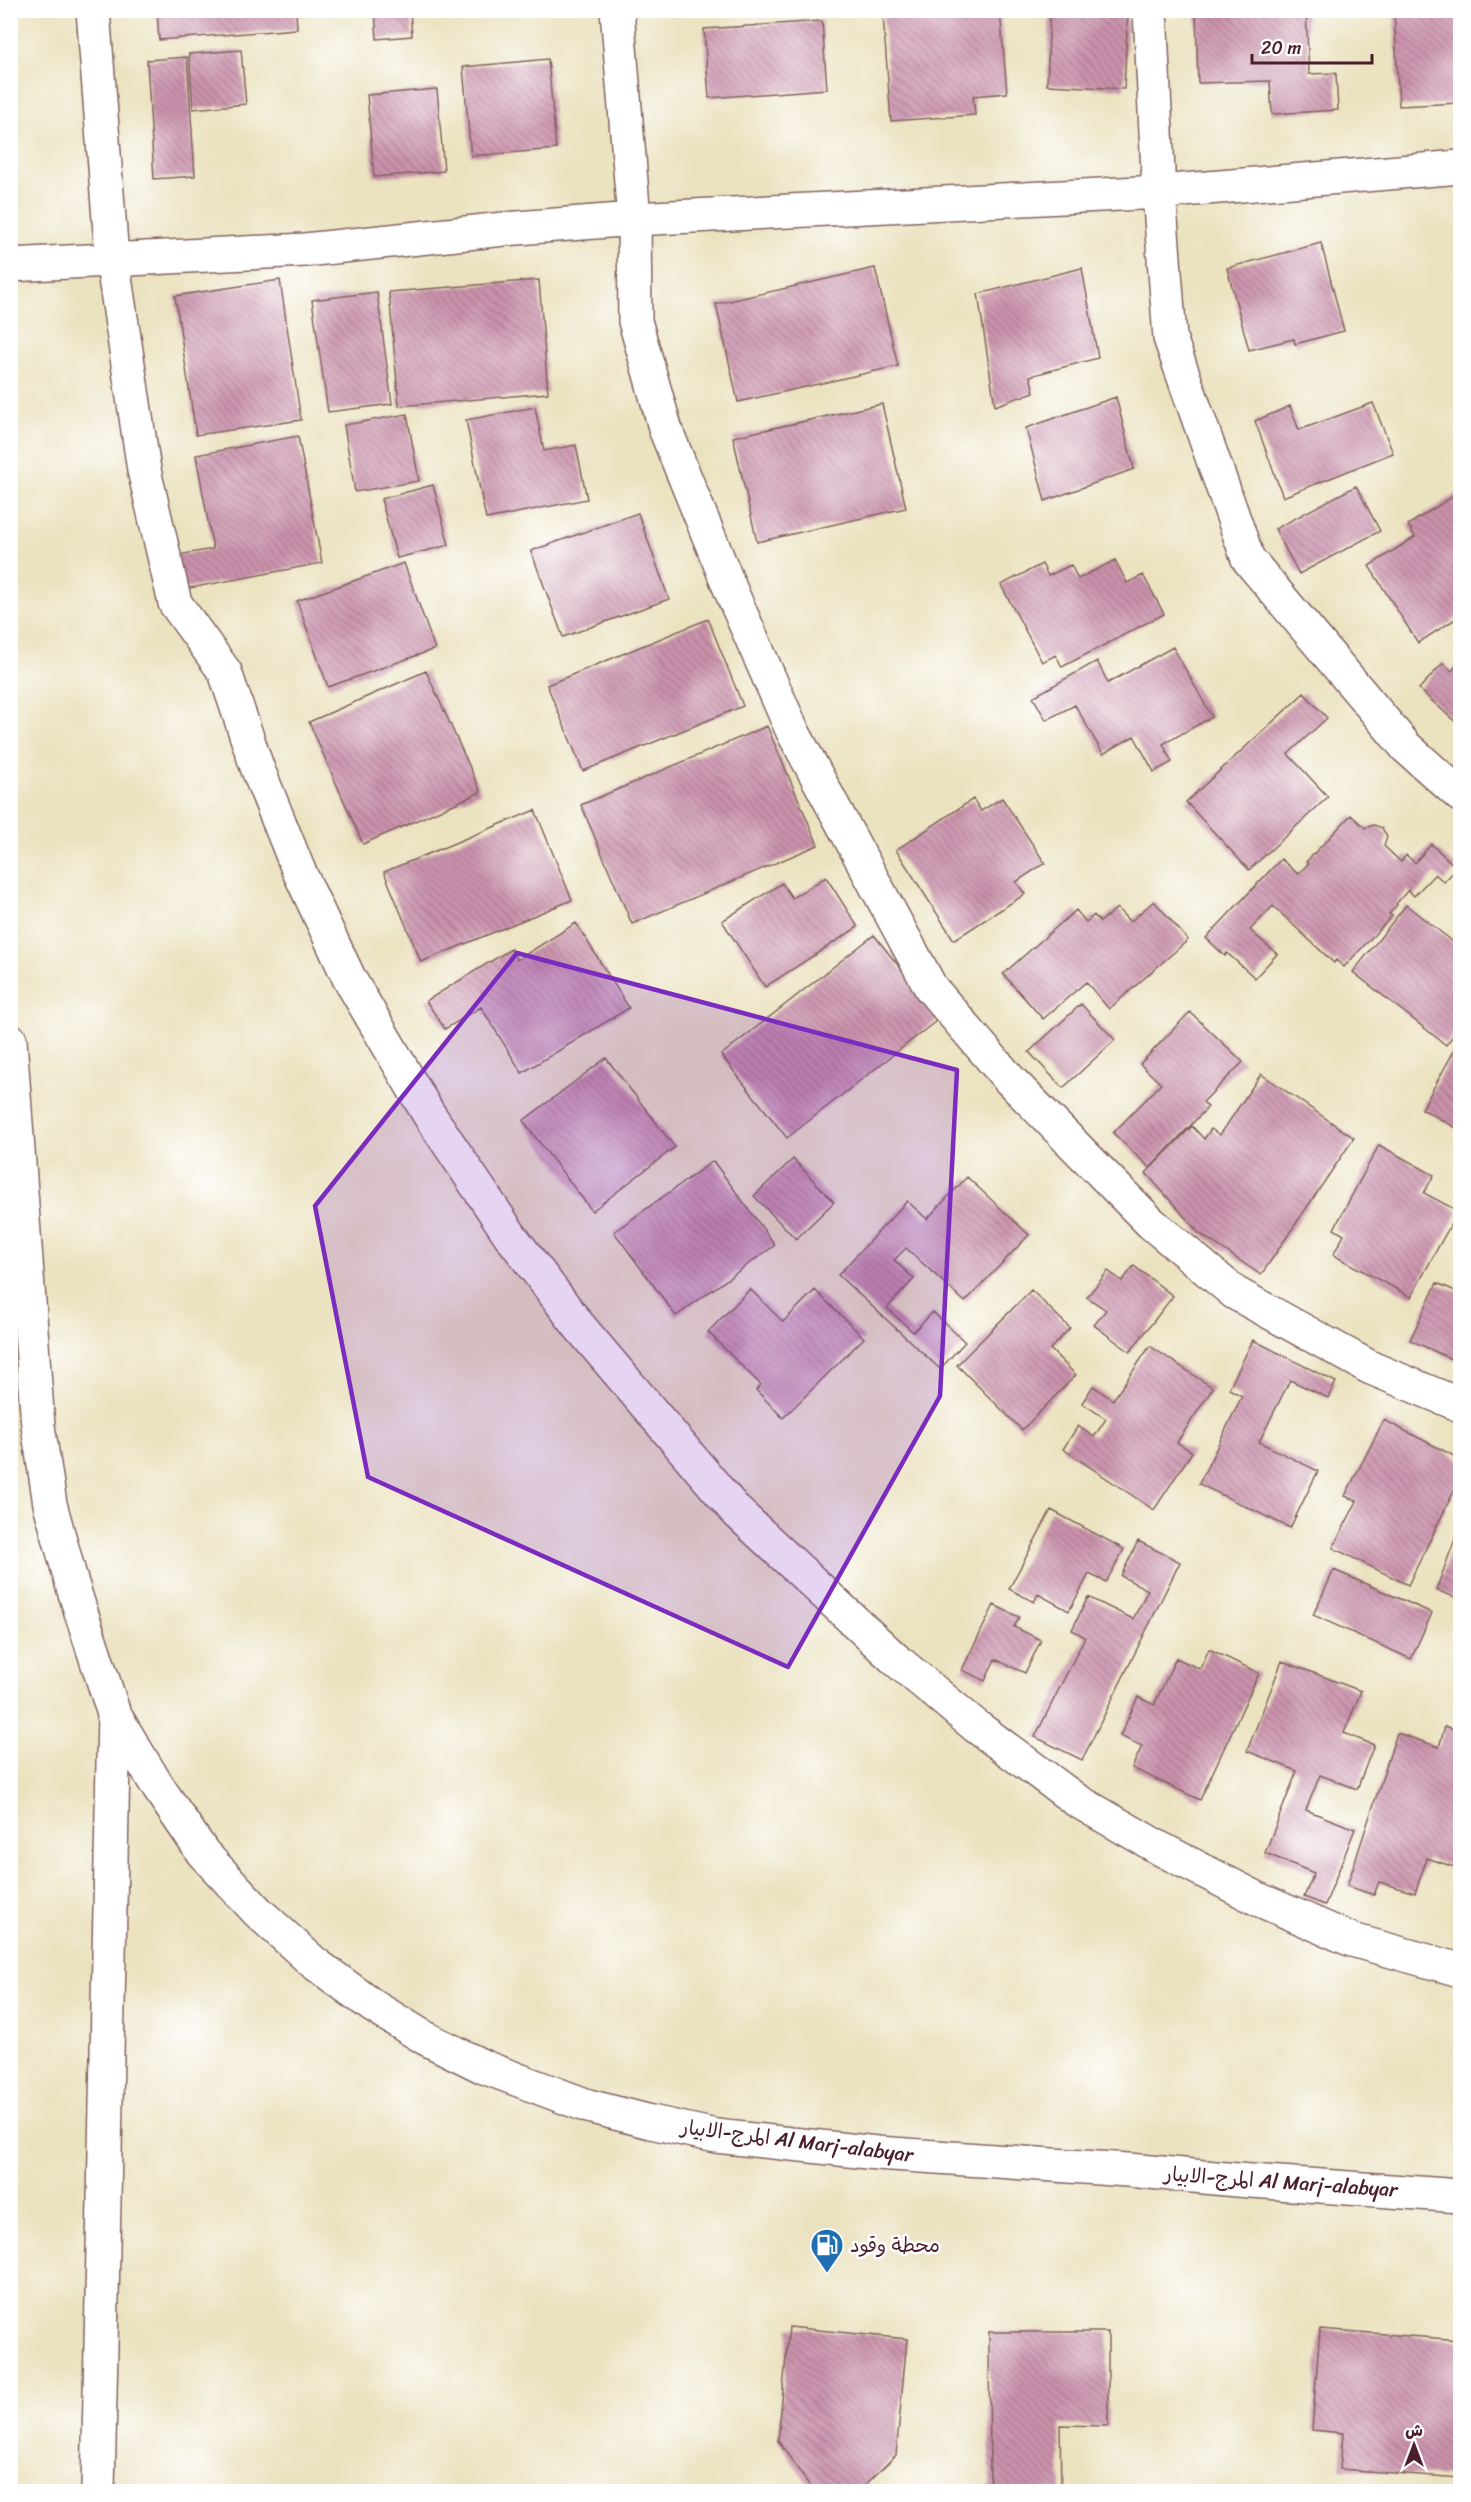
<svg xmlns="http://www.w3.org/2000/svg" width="1471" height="2502" font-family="Sriracha,'Playpen Sans Arabic',sans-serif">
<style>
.building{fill:url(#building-back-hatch)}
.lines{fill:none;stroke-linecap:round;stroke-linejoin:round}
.street-casing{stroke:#82635f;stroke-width:36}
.primary-casing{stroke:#82635f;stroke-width:36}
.street{stroke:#fff;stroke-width:33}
.primary{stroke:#fff;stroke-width:33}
.marked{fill:#7b2cbf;fill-opacity:0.2;stroke:#7b2cbf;stroke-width:4.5;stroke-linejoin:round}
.labels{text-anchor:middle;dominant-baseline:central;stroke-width:5;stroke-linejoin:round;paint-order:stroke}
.street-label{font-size:20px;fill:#4a1f2b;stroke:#fff}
.poi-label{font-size:20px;fill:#4a1f2b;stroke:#fff;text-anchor:start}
</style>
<defs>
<pattern id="building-back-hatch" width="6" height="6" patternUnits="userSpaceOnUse" patternTransform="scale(1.5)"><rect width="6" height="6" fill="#ca92ac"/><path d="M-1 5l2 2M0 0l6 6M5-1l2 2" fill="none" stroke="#a6778c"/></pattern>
</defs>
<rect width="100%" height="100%" fill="#fff"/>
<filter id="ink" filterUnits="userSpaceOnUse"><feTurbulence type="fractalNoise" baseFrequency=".0167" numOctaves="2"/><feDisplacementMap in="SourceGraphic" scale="12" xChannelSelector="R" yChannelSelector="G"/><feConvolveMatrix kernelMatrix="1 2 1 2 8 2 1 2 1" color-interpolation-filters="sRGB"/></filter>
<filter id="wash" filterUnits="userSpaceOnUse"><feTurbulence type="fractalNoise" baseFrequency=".008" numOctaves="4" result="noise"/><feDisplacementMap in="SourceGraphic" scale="24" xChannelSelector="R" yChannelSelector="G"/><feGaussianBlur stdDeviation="1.35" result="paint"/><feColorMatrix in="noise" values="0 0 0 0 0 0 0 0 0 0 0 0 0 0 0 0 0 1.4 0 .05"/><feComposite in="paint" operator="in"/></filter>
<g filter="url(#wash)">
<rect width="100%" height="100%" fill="#ebe2c0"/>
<g id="blocks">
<path class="building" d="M157 10H296L297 29 159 40Z
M375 10H410L412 36 377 39Z
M939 10H1000L1007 93 973 96 975 115 891 121 883 15Z
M1050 10H1128L1124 89 1047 85Z
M1196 10H1306L1309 74 1336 73 1338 110 1272 114 1270 81 1198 83Z
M1394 10H1460V103L1399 106Z
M822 21 827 89 709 98 704 29Z
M241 50 246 104 193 109 189 54Z
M187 57 195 176 154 179 147 60Z
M548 59 556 149 471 156 463 67Z
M437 89 444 171 374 177 367 95Z
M1321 243 1344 331 1295 344 1294 339 1249 350 1227 268Z
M875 268 898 366 738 402 716 304Z
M1082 268 1098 358 1030 376 1034 392 995 406 978 294Z
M280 280 301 420 196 435 175 296Z
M539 280 548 393 399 406 389 292Z
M377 292 392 404 328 412 312 300Z
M1116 397 1134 469 1045 501 1026 428Z
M1373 403 1393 453 1283 497 1255 421 1290 406 1299 430Z
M882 404 906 508 757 542 733 437Z
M535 407 544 451 576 445 587 499 486 519 466 420Z
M407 414 419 481 355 492 344 425Z
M298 436 322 563 174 591 167 557 213 549 196 455Z
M433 485 449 545 397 558 381 499Z
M1356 486 1380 531 1299 574 1275 529Z
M1458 493 1460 497V616L1418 643 1369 566 1415 537 1408 525Z
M638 513 669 599 563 637 531 551Z
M1115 560 1127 583 1143 575 1164 614 1062 667 1056 655 1042 662 1001 585 1042 564 1048 576 1071 565 1078 579Z
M404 563 435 649 328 687 297 601Z
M708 619 743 706 583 771 547 685Z
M1173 647 1212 717 1163 744 1172 762 1154 772 1134 736 1103 754 1075 705 1046 720 1033 697 1097 661 1108 683Z
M1460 662V726L1419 689 1443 663 1452 671Z
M426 671 481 792 363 844 309 722Z
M1304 693 1327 718 1288 754 1328 797 1249 870 1186 802Z
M767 726 818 845 632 924 581 805Z
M1002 798 1045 863 1016 882 1025 894 954 940 896 850 973 799 981 811Z
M535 810 572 900 421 962 384 872Z
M1351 815 1365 828 1374 825 1382 828 1387 836 1384 846 1401 862 1406 855 1415 863 1431 844 1457 868 1444 882 1435 874 1414 896 1408 890 1396 904 1397 905 1389 914 1392 916 1344 967 1336 960 1334 963 1273 906 1250 930 1277 954 1255 978 1227 953 1225 956 1206 938 1281 859 1298 874 1308 864 1306 862Z
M826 877 858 927 765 987 722 921 782 883 792 898Z
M1154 901 1188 940 1109 1009 1086 982 1043 1019 1003 974 1076 910 1086 922 1094 915 1100 922 1117 908 1130 922Z
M1406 905 1460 947V1027L1446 1045 1353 972Z
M576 923 629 1008 522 1073 481 1007 445 1029 426 1001 511 949 517 960Z
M874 935 940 1018 787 1138 721 1055Z
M1081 1004 1115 1040 1063 1088 1029 1052Z
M1190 1012 1243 1062 1203 1102 1208 1107 1150 1168 1113 1133 1161 1084 1140 1064Z
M1460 1040V1130L1422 1109Z
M606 1058 675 1147 592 1211 523 1121Z
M1261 1074 1354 1138 1261 1275 1198 1232 1146 1173 1192 1126 1204 1139 1211 1129 1220 1135Z
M1379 1145 1434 1175 1424 1193 1458 1211 1411 1297 1333 1255 1344 1235 1334 1229Z
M793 1159 834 1202 796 1239 754 1196Z
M713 1161 775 1245 676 1316 614 1232Z
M967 1177 1029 1235 965 1302 906 1248 894 1260 914 1279 887 1308 913 1332 933 1312 965 1342 940 1369 838 1275 907 1201 927 1219Z
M1134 1266 1173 1296 1130 1352 1094 1325 1106 1310 1087 1297 1108 1271 1122 1281Z
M1437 1283 1460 1293V1363L1410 1340Z
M750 1289 783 1322 815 1290 864 1338 783 1418 756 1390 761 1385 708 1332Z
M1031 1290 1070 1328 1050 1349 1076 1375 1022 1430 957 1365Z
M1253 1340 1336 1382 1328 1398 1290 1380 1259 1442 1318 1471 1290 1528 1199 1484 1242 1396 1229 1389Z
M1150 1346 1213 1388 1177 1442 1192 1452 1154 1510 1063 1449 1078 1426 1094 1437 1106 1419 1082 1403 1093 1386 1113 1400Z
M1384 1420 1460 1459V1479L1408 1585 1333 1548 1357 1501 1345 1496Z
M1051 1510 1124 1549 1106 1582 1089 1574 1069 1611 1038 1594 1034 1602 1009 1589Z
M1460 1526V1599L1436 1590Z
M1138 1541 1180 1562 1082 1760 1035 1737 1085 1637 1072 1630 1088 1597 1133 1619 1148 1590 1121 1576Z
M1334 1570 1432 1613 1411 1659 1313 1615Z
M994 1605 1019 1617 1014 1627 1041 1640 1025 1673 995 1659 985 1681 962 1670Z
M1209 1649 1259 1673 1200 1800 1132 1768 1142 1746 1120 1736 1138 1697 1154 1705 1176 1658 1200 1669Z
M1282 1661 1361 1691 1344 1733 1374 1745 1357 1789 1320 1775 1306 1810 1355 1829 1325 1905 1304 1897 1314 1873 1265 1853 1297 1771 1247 1751Z
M1445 1726 1460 1731V1869L1427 1858 1415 1893 1379 1882 1374 1895 1347 1886 1397 1733 1439 1747Z
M789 2327 907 2339 896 2455 858 2492H814L778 2441Z
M1320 2329 1460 2340V2478L1340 2469 1343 2433 1312 2430Z
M989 2332H1108V2426L1060 2425 1061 2490 990 2492Z"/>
</g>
</g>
<g filter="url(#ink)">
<use href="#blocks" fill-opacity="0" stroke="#82635f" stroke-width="1.5"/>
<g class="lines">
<g class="street-casing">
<path id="street" d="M93 10 112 258 144 470 175 603 225 672 257 767 298 869 349 978 428 1113 510 1235 579 1326 736 1511 895 1659 977 1727 1076 1800 1161 1849 1260 1900 1352 1940 1460 1970
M617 10 634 219 635 321 666 431 734 598 793 732 931 988 1010 1080 1151 1223 1235 1293 1371 1368 1460 1405
M1150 10 1159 192 1170 338 1248 559 1406 747 1460 795
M10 265 305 250 504 229 634 219 1159 192 1460 167
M98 2492 114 1714"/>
</g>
<g class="primary-casing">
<path id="primary" d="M10 1040 38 1426 50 1504 72 1584 114 1714 158 1787 203 1853 258 1912 313 1962 373 2006 425 2038 484 2067 588 2106 651 2122 716 2136 877 2153 1128 2170 1237 2180 1460 2196"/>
</g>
<use href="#street" class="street"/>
<use href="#primary" class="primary"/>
</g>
</g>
<path class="marked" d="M517 953 957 1070 940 1396 788 1667 368 1477 315 1206Z"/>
<defs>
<g id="fuel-pin" transform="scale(1.725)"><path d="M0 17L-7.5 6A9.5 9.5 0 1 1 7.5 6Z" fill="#1f6fb2" stroke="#fff"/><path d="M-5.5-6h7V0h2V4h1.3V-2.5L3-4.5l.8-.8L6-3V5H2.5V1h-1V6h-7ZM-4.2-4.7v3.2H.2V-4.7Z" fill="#fff"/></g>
</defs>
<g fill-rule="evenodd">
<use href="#fuel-pin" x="827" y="2245"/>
</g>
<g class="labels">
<g class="street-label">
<text transform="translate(797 2141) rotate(7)">المرج-الابيار Al Marj-alabyar</text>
<text transform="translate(1281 2182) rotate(4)">المرج-الابيار Al Marj-alabyar</text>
</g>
<g class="poi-label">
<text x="850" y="2245">محطة وقود</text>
</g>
</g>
<rect width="1471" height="2502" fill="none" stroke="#fff" stroke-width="36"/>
<g transform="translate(1414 2445)" stroke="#ffffff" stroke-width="4.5" paint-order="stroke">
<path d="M0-4.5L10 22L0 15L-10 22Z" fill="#4a1f2b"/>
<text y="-9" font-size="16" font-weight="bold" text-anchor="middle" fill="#4a1f2b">ش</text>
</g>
<path d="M1252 54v9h120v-9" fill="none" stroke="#4a1f2b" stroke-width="3"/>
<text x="1261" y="54" font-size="18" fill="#4a1f2b" stroke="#ffffff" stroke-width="4.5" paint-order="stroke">20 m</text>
</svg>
